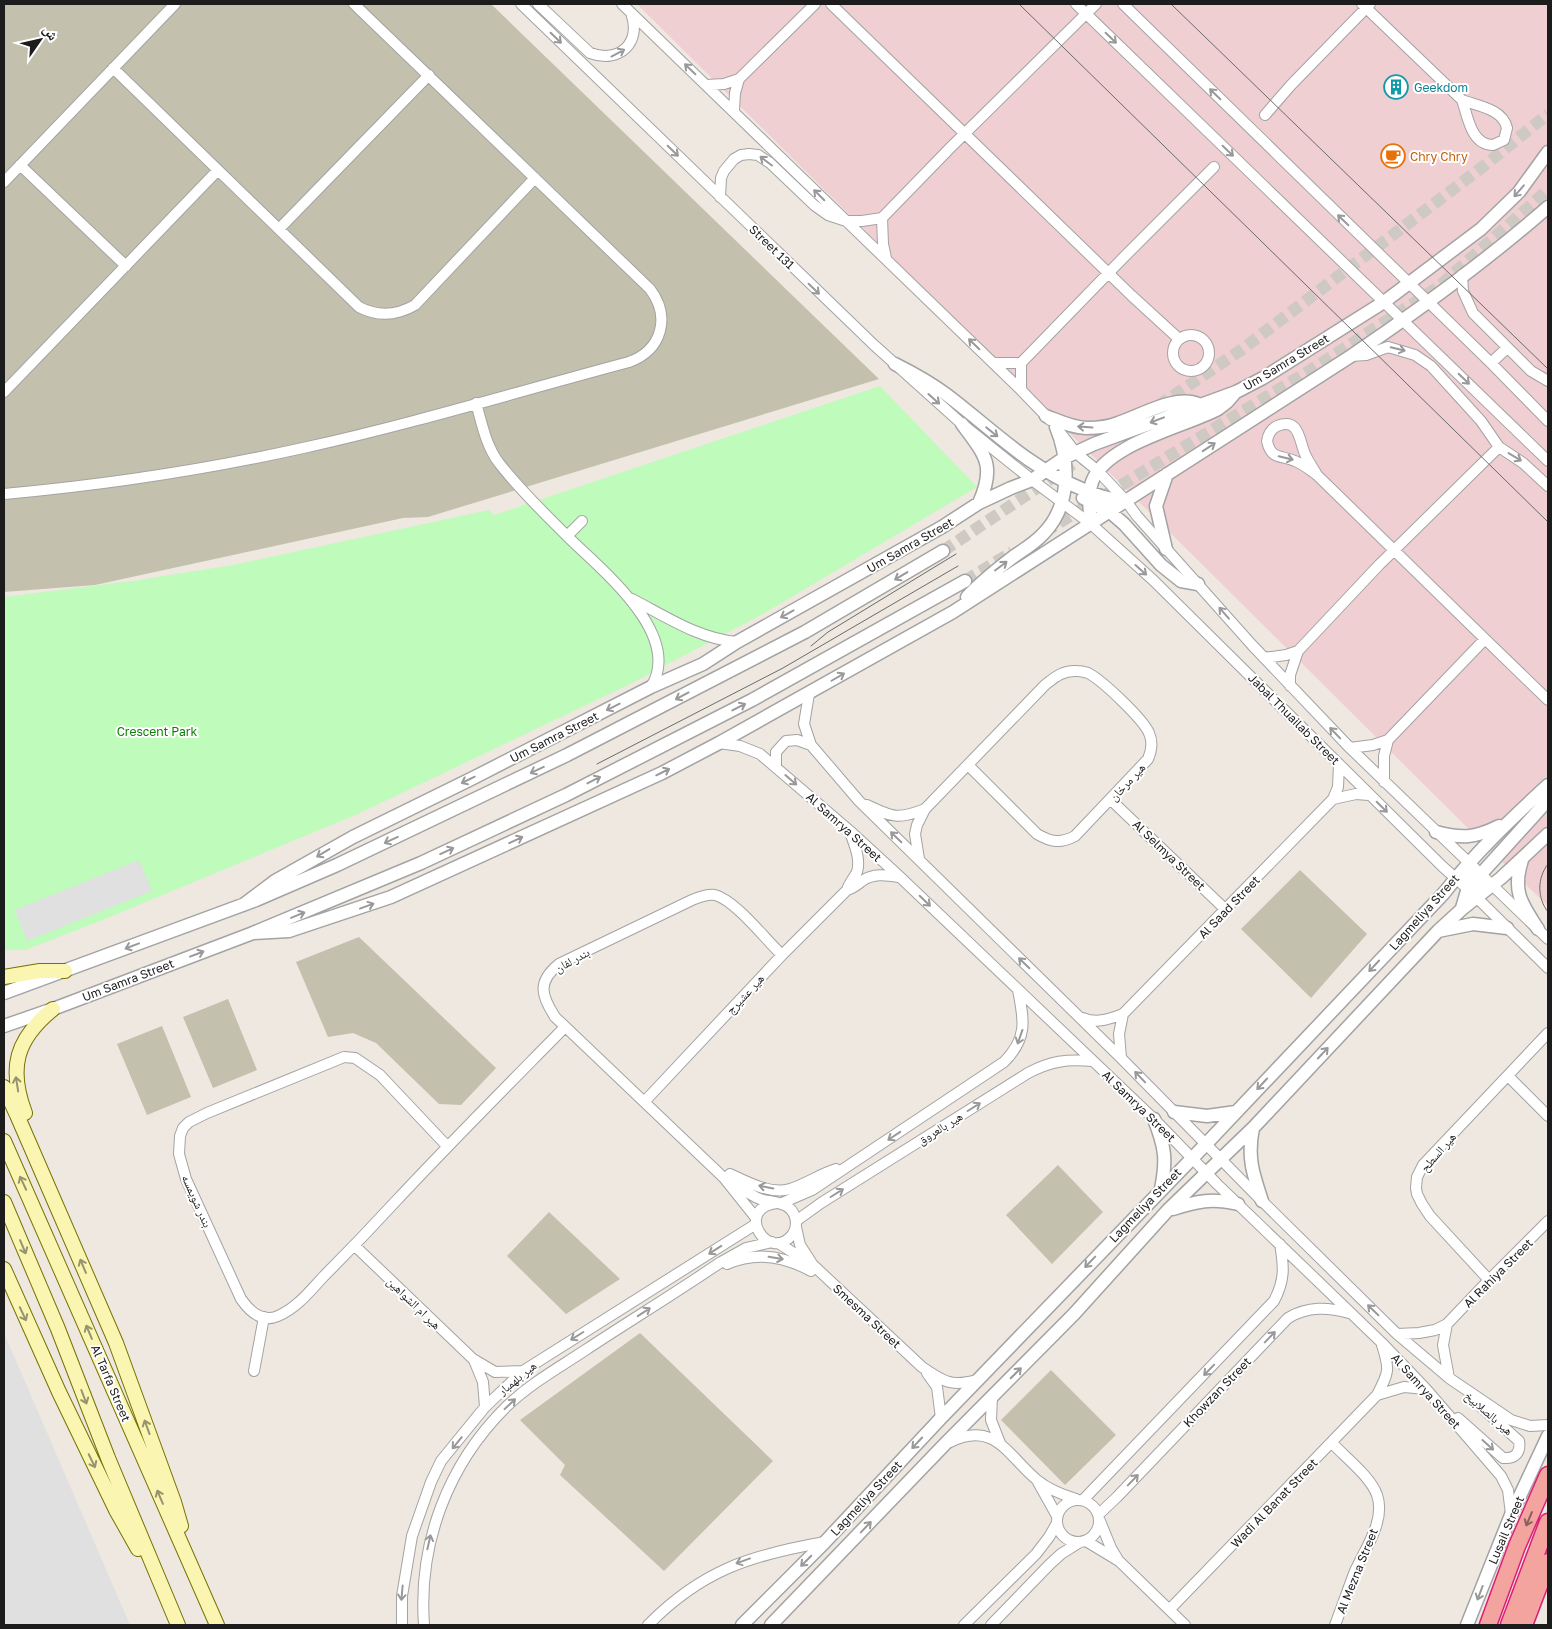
<svg xmlns="http://www.w3.org/2000/svg" width="1552" height="1629" font-family="'Golos Text','Noto Naskh Arabic',sans-serif">
<style>
.commercial{fill:#f0cfd3}
.construction{fill:#c3c0ad}
.park{fill:#bffbbb}
.parking{fill:#e0e0e0}
.lines{fill:none;stroke-linecap:round;stroke-linejoin:round}
.tertiary-tunnel{stroke:#cec9c3;stroke-width:12;stroke-dasharray:12 6;stroke-linecap:butt}
.minor-casing{stroke:#a3a3a3;stroke-width:12}
.tertiary-casing{stroke:#a3a3a3;stroke-width:15}
.secondary-casing{stroke:#757201;stroke-width:16}
.trunk-casing{stroke:#dd1e79;stroke-width:19}
.minor{stroke:#fff;stroke-width:10}
.tertiary{stroke:#fff;stroke-width:12}
.secondary{stroke:#fbf5b2;stroke-width:14}
.trunk{stroke:#f4a49e;stroke-width:16}
.tram{stroke:#6a6a6a;stroke-width:1}
.oneway{stroke:#999}
.oneway2{stroke:#97936e}
.oneway3{stroke:#88605d}
.labels{text-anchor:middle;dominant-baseline:central;stroke-width:4;stroke-linejoin:round;paint-order:stroke}
.culture-label{font-size:12px;fill:#0d838f;stroke:#fff;text-anchor:start}
.food-label{font-size:12px;fill:#c56008;stroke:#fff;text-anchor:start}
.street-label{font-size:12px;fill:#1c1c1c;stroke:#fff}
.park-label{font-size:12px;fill:#0e7d08;stroke:#fff}
</style>
<rect width="100%" height="100%" fill="#eee8e1"/>
<path class="commercial" d="M637 4H1548V906L1500 860Z"/>
<path class="construction" d="M4 4H491L879 379 428 517 403 518 95 585 4 592Z
M1300 870 1367 934 1311 998 1241 929Z
M359 937 496 1068 461 1105 439 1104 376 1043 353 1033 328 1037 296 962Z
M228 999 257 1070 213 1088 183 1017Z
M162 1026 191 1097 147 1115 117 1044Z
M1058 1165 1103 1212 1052 1264 1006 1215Z
M549 1212 620 1279 566 1314 507 1256Z
M640 1333 773 1461 664 1571 560 1475 565 1465 520 1420Z
M1051 1370 1116 1435 1065 1485 1001 1420Z"/>
<path class="park" d="M880 386 977 487 761 615 628 685 360 813 100 921 25 950H4V597L132 581 233 565 489 510 494 515Z"/>
<path class="parking" d="M139 860 152 891 27 941 15 910Z
M4 1333 130 1625H4Z"/>
<g class="lines">
<path class="tertiary-tunnel" d="M1158 406 1241 350 1485 165 1548 114
M1044 532 1314 368 1437 288 1548 190
M943 551 1092 451
M965 581 1012 552"/>
<g class="minor-casing">
<path id="minor" d="M521 4 874 345 962 424 1032 480 1091 524 1153 580 1443 867 1469 890 1548 968
M538 4 590 53C620 64 642 42 631 13
M622 4 1021 390 1050 420
M831 4 1132 296 1179 339
M1076 4 1548 461
M1123 4 1491 363 1548 421
M1362 4 1462 100
M113 68 359 307C378 317 396 316 415 305L535 178
M707 85 724 84 739 79 815 4
M1462 100C1478 106 1503 109 1507 128L1504 140 1493 145C1471 145 1468 117 1462 100Z
M734 110 735 93 739 79
M1265 115 1291 85 1370 4
M20 165 126 266
M4 182 175 4
M720 197 721 178 724 171 734 159 741 155 749 154 758 155 770 163 814 205 828 215 846 221H862L882 218 950 148 1096 4
M882 218 883 244 886 258
M279 229 429 75
M1462 275 1463 291 1473 313 1531 371 1548 381
M1173 353a18 18 0 1 1 36 0a18 18 0 1 1-36 0Z
M1351 356 1366 355 1388 347 1415 355 1431 366 1481 421 1499 447 1523 463 1548 486
M994 363H1021L1123 258 1214 167
M1021 363V390
M1491 363 1507 348
M4 392 218 170
M476 403C482 424 486 446 499 463 520 490 543 512 567 536 600 569 684 634 651 687
M1059 431 1076 453 1098 471 1126 501 1137 516 1252 645 1350 748 1548 939
M1317 475C1313 468 1308 461 1305 454 1299 441 1300 417 1277 426 1271 429 1268 434 1267 441 1271 460 1281 455 1295 461 1303 464 1310 470 1317 475L1485 639 1388 740 1373 745 1350 748
M4 494C104 485 204 470 303 448 412 424 520 391 629 362 662 350 671 317 650 289L354 4
M567 536 582 521
M632 599C665 616 699 639 737 642
M1485 639 1548 700
M1264 658 1286 655 1298 651
M1290 686V675L1298 651 1379 565 1499 447
M809 694 804 724 811 745 859 801 1121 1058 1262 1201 1397 1334 1449 1378 1511 1420 1530 1426 1548 1425
M719 743 740 746 760 754 850 831 900 877 1154 1119 1217 1184 1382 1343 1426 1389 1501 1476 1508 1490 1511 1514
M776 767V752L786 741 797 740 811 745
M1384 782V756L1388 740
M1333 799 1356 794 1369 795
M1111 800 1226 910
M867 805C892 817 898 820 925 809
M919 859 915 834 917 825 925 809 1045 685C1055 677 1063 670 1077 671 1080 671 1085 672 1088 673 1102 680 1143 719 1149 733 1153 742 1152 750 1148 759L1075 836C1060 844 1051 842 1037 834L968 765
M847 890C849 883 854 878 857 872 861 859 854 844 850 832
M1083 1018C1097 1024 1109 1019 1123 1014L1333 799 1338 787 1339 764
M1121 1058 1119 1034 1123 1014
M1508 1076 1548 1116
M645 1101 782 955 847 890C854 888 857 885 862 881 873 873 886 875 899 877
M447 1146 380 1075 355 1058 344 1057 207 1113 189 1122 183 1128 180 1136 179 1154 186 1179 241 1299C250 1312 262 1323 278 1316 297 1308 310 1291 324 1276 348 1252 372 1227 395 1202 451 1142 508 1085 565 1027
M730 1174C747 1182 771 1195 790 1189 806 1184 820 1174 836 1169
M730 1181C739 1186 749 1195 760 1199 773 1203 790 1201 795 1217 797 1224 796 1230 792 1235 768 1264 733 1208 777 1203
M782 1203 812 1190 1004 1062C1028 1038 1024 1020 1018 990
M756 1218 724 1178 555 1017C541 995 537 982 559 964L692 900C699 897 707 894 715 895 735 900 766 940 782 955
M796 1221 821 1203 1028 1073C1051 1061 1066 1059 1092 1061
M796 1227 800 1245 811 1262
M778 1243 813 1265 922 1367C944 1382 951 1387 977 1380
M355 1246 473 1359 495 1372 523 1371
M727 1264C756 1251 784 1256 811 1271
M1489 1280 1430 1216 1422 1204 1417 1194 1416 1188 1417 1177 1423 1165 1548 1033
M1447 1324 1443 1345 1449 1378
M1397 1334 1419 1333 1435 1330 1447 1324 1489 1280 1548 1221
M474 1360 483 1382 485 1407
M254 1371 264 1317
M927 1373 937 1387 941 1418
M1377 1395 1404 1387 1426 1389
M992 1397 991 1420 1000 1443
M1458 1418 1503 1458C1515 1459 1521 1453 1519 1441L1479 1405
M950 1442C995 1420 1008 1456 1037 1480 1048 1489 1063 1495 1076 1499
M1332 1443C1345 1457 1371 1477 1377 1495 1386 1520 1365 1549 1355 1571 1348 1589 1342 1607 1335 1625
M1038 1482 1057 1516
M1057 1521a21 21 0 1 1 42 0a21 21 0 1 1-42 0Z
M1083 1500 1274 1301C1285 1280 1284 1267 1280 1244
M1099 1514 1117 1497 1288 1318C1308 1306 1328 1307 1349 1313
M1100 1521 1111 1548 1117 1558
M1086 1541 1119 1561 1185 1625
M1170 1609 1377 1395C1389 1372 1390 1370 1382 1345
M402 1625V1596L412 1536 431 1482 441 1461 485 1407 523 1371 756 1224
M424 1625C418 1543 448 1464 507 1406 531 1383 560 1367 587 1349 631 1320 677 1292 721 1262L746 1248 772 1242
M648 1625C702 1570 751 1555 825 1542
M964 1625 1036 1554 1049 1537 1057 1523
M991 1625 1050 1564 1061 1554 1080 1542"/>
</g>
<g class="tertiary-casing">
<path id="tertiary" d="M895 364C913 373 931 383 947 395 993 430 1028 467 1082 489 1097 495 1109 500 1126 501
M1046 416C1059 421 1073 428 1087 428 1097 428 1108 427 1118 423 1140 416 1176 394 1198 404
M962 424C985 455 996 465 979 503
M1083 498 1109 511 1124 524 1161 565 1181 581 1198 584
M1091 524C1090 510 1087 496 1092 482 1105 444 1184 427 1218 409L1227 402 1234 394
M1166 549 1156 506 1167 474
M967 597C981 582 996 570 1013 557 1023 550 1035 543 1043 534 1071 506 1070 461 1056 427
M1436 832C1462 839 1475 838 1499 826
M1522 860C1512 891 1521 903 1538 929
M1476 898 1481 874 1548 800
M243 905 275 881 353 837 473 778 651 687 703 664 737 642 942 527 979 503 1011 488 1032 480 1064 458 1094 444 1236 392 1263 378 1384 302 1481 229 1519 192 1548 152
M1462 908 1470 881 1468 862
M1438 931 1473 924 1507 928
M253 933 289 931 391 897 662 773 719 743 953 612 1351 356C1419 310 1487 260 1548 207
M4 993 256 900 337 865 567 755 805 632 943 551
M4 1026 53 1009 253 933 421 863 566 795 752 700 965 581
M1174 1112 1207 1116 1236 1112
M1154 1119C1165 1147 1167 1159 1161 1189
M1253 1128C1247 1157 1253 1174 1262 1201
M1173 1209C1197 1201 1212 1198 1238 1204
M742 1625 825 1542 941 1418 1206 1144 1444 893C1475 853 1511 819 1548 785
M771 1625 945 1444 1074 1314 1168 1210 1254 1127 1438 931 1462 909 1501 878 1548 834
M1467 1625 1511 1515 1548 1436"/>
</g>
<g class="secondary-casing">
<path id="secondary" d="M4 977 40 971H65
M4 1087 17 1115 116 1343 174 1502 181 1526
M25 1113C8 1068 16 1039 53 1009
M4 1141 217 1625
M4 1202 58 1329 108 1458 178 1625
M4 1269 59 1392 116 1510 138 1549"/>
</g>
<g class="trunk-casing">
<path id="trunk" d="M1488 1625 1517 1546 1548 1475
M1509 1625 1548 1522
M1524 1625 1548 1562"/>
</g>
<use href="#minor" class="minor"/>
<use href="#tertiary" class="tertiary"/>
<use href="#secondary" class="secondary"/>
<use href="#trunk" class="trunk"/>
<path class="tram" d="M1019 4 1548 522
M1171 4 1548 369
M811 646 828 632 956 554
M597 764 783 668 958 566
M1548 864C1537 878 1537 898 1548 912"/>
</g>
<defs><path id="oneway-shaft" d="M-6 0H5M1.5-3L5.5 0L1.5 3" fill="none" stroke-width="1.6" stroke-linecap="round" stroke-linejoin="round" transform="scale(1.25)"/></defs>
<g class="oneway">
<use href="#oneway-shaft" transform="translate(556 38) rotate(44)"/>
<use href="#oneway-shaft" transform="translate(1111 38) rotate(44)"/>
<use href="#oneway-shaft" transform="translate(618 53) rotate(-28)"/>
<use href="#oneway-shaft" transform="translate(690 69) rotate(-136)"/>
<use href="#oneway-shaft" transform="translate(1215 94) rotate(-136)"/>
<use href="#oneway-shaft" transform="translate(673 151) rotate(44)"/>
<use href="#oneway-shaft" transform="translate(1228 151) rotate(44)"/>
<use href="#oneway-shaft" transform="translate(766 161) rotate(-143)"/>
<use href="#oneway-shaft" transform="translate(1519 191) rotate(131)"/>
<use href="#oneway-shaft" transform="translate(819 195) rotate(-135)"/>
<use href="#oneway-shaft" transform="translate(1343 220) rotate(-136)"/>
<use href="#oneway-shaft" transform="translate(814 289) rotate(44)"/>
<use href="#oneway-shaft" transform="translate(974 344) rotate(-136)"/>
<use href="#oneway-shaft" transform="translate(1398 349) rotate(14)"/>
<use href="#oneway-shaft" transform="translate(1464 379) rotate(44)"/>
<use href="#oneway-shaft" transform="translate(934 399) rotate(42)"/>
<use href="#oneway-shaft" transform="translate(1157 420) rotate(159)"/>
<use href="#oneway-shaft" transform="translate(1085 427) rotate(-176)"/>
<use href="#oneway-shaft" transform="translate(992 432) rotate(39)"/>
<use href="#oneway-shaft" transform="translate(1209 447) rotate(-33)"/>
<use href="#oneway-shaft" transform="translate(1515 457) rotate(31)"/>
<use href="#oneway-shaft" transform="translate(1286 458) rotate(13)"/>
<use href="#oneway-shaft" transform="translate(1001 566) rotate(-37)"/>
<use href="#oneway-shaft" transform="translate(1141 570) rotate(42)"/>
<use href="#oneway-shaft" transform="translate(901 576) rotate(149)"/>
<use href="#oneway-shaft" transform="translate(1224 613) rotate(-131)"/>
<use href="#oneway-shaft" transform="translate(787 614) rotate(151)"/>
<use href="#oneway-shaft" transform="translate(838 677) rotate(-30)"/>
<use href="#oneway-shaft" transform="translate(682 696) rotate(152)"/>
<use href="#oneway-shaft" transform="translate(613 707) rotate(153)"/>
<use href="#oneway-shaft" transform="translate(739 707) rotate(-27)"/>
<use href="#oneway-shaft" transform="translate(1335 733) rotate(-134)"/>
<use href="#oneway-shaft" transform="translate(537 770) rotate(155)"/>
<use href="#oneway-shaft" transform="translate(663 772) rotate(-26)"/>
<use href="#oneway-shaft" transform="translate(468 780) rotate(154)"/>
<use href="#oneway-shaft" transform="translate(594 780) rotate(-27)"/>
<use href="#oneway-shaft" transform="translate(791 780) rotate(41)"/>
<use href="#oneway-shaft" transform="translate(1382 807) rotate(45)"/>
<use href="#oneway-shaft" transform="translate(896 837) rotate(-136)"/>
<use href="#oneway-shaft" transform="translate(391 840) rotate(155)"/>
<use href="#oneway-shaft" transform="translate(516 840) rotate(-25)"/>
<use href="#oneway-shaft" transform="translate(447 851) rotate(-25)"/>
<use href="#oneway-shaft" transform="translate(323 853) rotate(149)"/>
<use href="#oneway-shaft" transform="translate(925 901) rotate(44)"/>
<use href="#oneway-shaft" transform="translate(367 906) rotate(-20)"/>
<use href="#oneway-shaft" transform="translate(298 915) rotate(-22)"/>
<use href="#oneway-shaft" transform="translate(132 946) rotate(159)"/>
<use href="#oneway-shaft" transform="translate(197 954) rotate(-21)"/>
<use href="#oneway-shaft" transform="translate(1024 963) rotate(-136)"/>
<use href="#oneway-shaft" transform="translate(1374 966) rotate(133)"/>
<use href="#oneway-shaft" transform="translate(1020 1037) rotate(109)"/>
<use href="#oneway-shaft" transform="translate(1323 1053) rotate(-47)"/>
<use href="#oneway-shaft" transform="translate(1140 1077) rotate(-134)"/>
<use href="#oneway-shaft" transform="translate(1262 1084) rotate(133)"/>
<use href="#oneway-shaft" transform="translate(974 1107) rotate(-32)"/>
<use href="#oneway-shaft" transform="translate(894 1136) rotate(146)"/>
<use href="#oneway-shaft" transform="translate(766 1187) rotate(-168)"/>
<use href="#oneway-shaft" transform="translate(837 1193) rotate(-32)"/>
<use href="#oneway-shaft" transform="translate(715 1250) rotate(147)"/>
<use href="#oneway-shaft" transform="translate(776 1258) rotate(9)"/>
<use href="#oneway-shaft" transform="translate(1090 1262) rotate(134)"/>
<use href="#oneway-shaft" transform="translate(1373 1310) rotate(-136)"/>
<use href="#oneway-shaft" transform="translate(644 1312) rotate(-33)"/>
<use href="#oneway-shaft" transform="translate(577 1336) rotate(148)"/>
<use href="#oneway-shaft" transform="translate(1270 1337) rotate(-46)"/>
<use href="#oneway-shaft" transform="translate(1209 1370) rotate(134)"/>
<use href="#oneway-shaft" transform="translate(1016 1373) rotate(-45)"/>
<use href="#oneway-shaft" transform="translate(510 1404) rotate(-43)"/>
<use href="#oneway-shaft" transform="translate(457 1443) rotate(129)"/>
<use href="#oneway-shaft" transform="translate(917 1443) rotate(133)"/>
<use href="#oneway-shaft" transform="translate(1488 1445) rotate(42)"/>
<use href="#oneway-shaft" transform="translate(1133 1480) rotate(-46)"/>
<use href="#oneway-shaft" transform="translate(866 1527) rotate(-46)"/>
<use href="#oneway-shaft" transform="translate(429 1542) rotate(-77)"/>
<use href="#oneway-shaft" transform="translate(743 1561) rotate(160)"/>
<use href="#oneway-shaft" transform="translate(806 1561) rotate(135)"/>
<use href="#oneway-shaft" transform="translate(402 1593) rotate(95)"/>
<use href="#oneway-shaft" transform="translate(1480 1593) rotate(111)"/>
</g>
<g class="oneway2">
<use href="#oneway-shaft" transform="translate(17 1084) rotate(-99)"/>
<use href="#oneway-shaft" transform="translate(23 1183) rotate(-115)"/>
<use href="#oneway-shaft" transform="translate(23 1247) rotate(67)"/>
<use href="#oneway-shaft" transform="translate(83 1266) rotate(-113)"/>
<use href="#oneway-shaft" transform="translate(23 1314) rotate(65)"/>
<use href="#oneway-shaft" transform="translate(89 1332) rotate(-113)"/>
<use href="#oneway-shaft" transform="translate(84 1397) rotate(69)"/>
<use href="#oneway-shaft" transform="translate(147 1427) rotate(-110)"/>
<use href="#oneway-shaft" transform="translate(92 1461) rotate(64)"/>
<use href="#oneway-shaft" transform="translate(160 1497) rotate(-113)"/>
</g>
<use class="oneway3" href="#oneway-shaft" transform="translate(1529 1519) rotate(113)"/>
<defs>
<g id="building-ring" transform="scale(1.25)"><circle r="9.5" fill="#fff" stroke="#0f9aa8" stroke-width="1.5"/><path d="M-4-6H4V6H1V3H-1V6H-4ZM-2.5-4.3h1.7v1.8h-1.7ZM.8-4.3h1.7v1.8H.8ZM-2.5-1h1.7V.8h-1.7ZM.8-1h1.7V.8H.8Z" fill="#0f9aa8"/></g>
<g id="cafe-ring" transform="scale(1.25)"><circle r="9.5" fill="#fff" stroke="#e8710a" stroke-width="1.5"/><path d="M-5.5-4.5H6V0H3Q3 3.5 0 3.5H-2.5Q-5.5 3.5-5.5 0ZM3-3.2v2h1.7v-2ZM-6 4.5H4V6H-6Z" fill="#e8710a"/></g>
</defs>
<g fill-rule="evenodd">
<use href="#building-ring" x="1396" y="87"/>
<use href="#cafe-ring" x="1393" y="156"/>
</g>
<g class="labels">
<g class="culture-label">
<text x="1414" y="87">Geekdom</text>
</g>
<g class="food-label">
<text x="1410" y="156">Chry Chry</text>
</g>
<g class="street-label">
<text transform="translate(772 247) rotate(44)">Street 131</text>
<text transform="translate(1286 362) rotate(-31)">Um Samra Street</text>
<text transform="translate(910 545) rotate(-30)">Um Samra Street</text>
<text transform="translate(1294 719) rotate(45)">Jabal Thuailab Street</text>
<text transform="translate(554 737) rotate(-27)">Um Samra Street</text>
<text transform="translate(1127 782) rotate(-47)">هير مرخان</text>
<text transform="translate(844 827) rotate(42)">Al Samrya Street</text>
<text transform="translate(1169 855) rotate(44)">Al Selmya Street</text>
<text transform="translate(1229 907) rotate(-46)">Al Saad Street</text>
<text transform="translate(1424 912) rotate(-48)">Lagmeliya Street</text>
<text transform="translate(572 960) rotate(-29)">بندر لفان</text>
<text transform="translate(128 980) rotate(-21)">Um Samra Street</text>
<text transform="translate(745 994) rotate(-47)">هير عشيرج</text>
<text transform="translate(1139 1106) rotate(44)">Al Samrya Street</text>
<text transform="translate(940 1128) rotate(-32)">هير بالعروق</text>
<text transform="translate(1438 1152) rotate(-49)">هير السطح</text>
<text transform="translate(197 1201) rotate(66)">بندر شويمسه</text>
<text transform="translate(1145 1205) rotate(-46)">Lagmeliya Street</text>
<text transform="translate(1498 1273) rotate(-45)">Al Rahiya Street</text>
<text transform="translate(414 1303) rotate(44)">هير ام الشواهين</text>
<text transform="translate(867 1316) rotate(43)">Smesma Street</text>
<text transform="translate(517 1378) rotate(-39)">هير بلهمبار</text>
<text transform="translate(111 1383) rotate(67)">Al Tarfa Street</text>
<text transform="translate(1426 1391) rotate(48)">Al Samrya Street</text>
<text transform="translate(1217 1392) rotate(-46)">Khowzan Street</text>
<text transform="translate(1489 1413) rotate(41)">هير بالصلابيخ</text>
<text transform="translate(866 1498) rotate(-47)">Lagmeliya Street</text>
<text transform="translate(1274 1503) rotate(-46)">Wadi Al Banat Street</text>
<text transform="translate(1506 1530) rotate(-67)">Lusail Street</text>
<text transform="translate(1357 1571) rotate(-68)">Al Mezna Street</text>
</g>
<g class="park-label">
<text x="157" y="731">Crescent Park</text>
</g>
</g>
<rect width="1552" height="1629" fill="none" stroke="#1c1c1c" stroke-width="10"/>
<g transform="translate(40 40) rotate(56)" stroke="#ffffff" stroke-width="4" paint-order="stroke">
<path d="M0-4L9 19L0 12L-9 19Z" fill="#1c1c1c"/>
<text y="-8" font-size="14" font-weight="bold" text-anchor="middle" fill="#1c1c1c">ش</text>
</g>
</svg>
